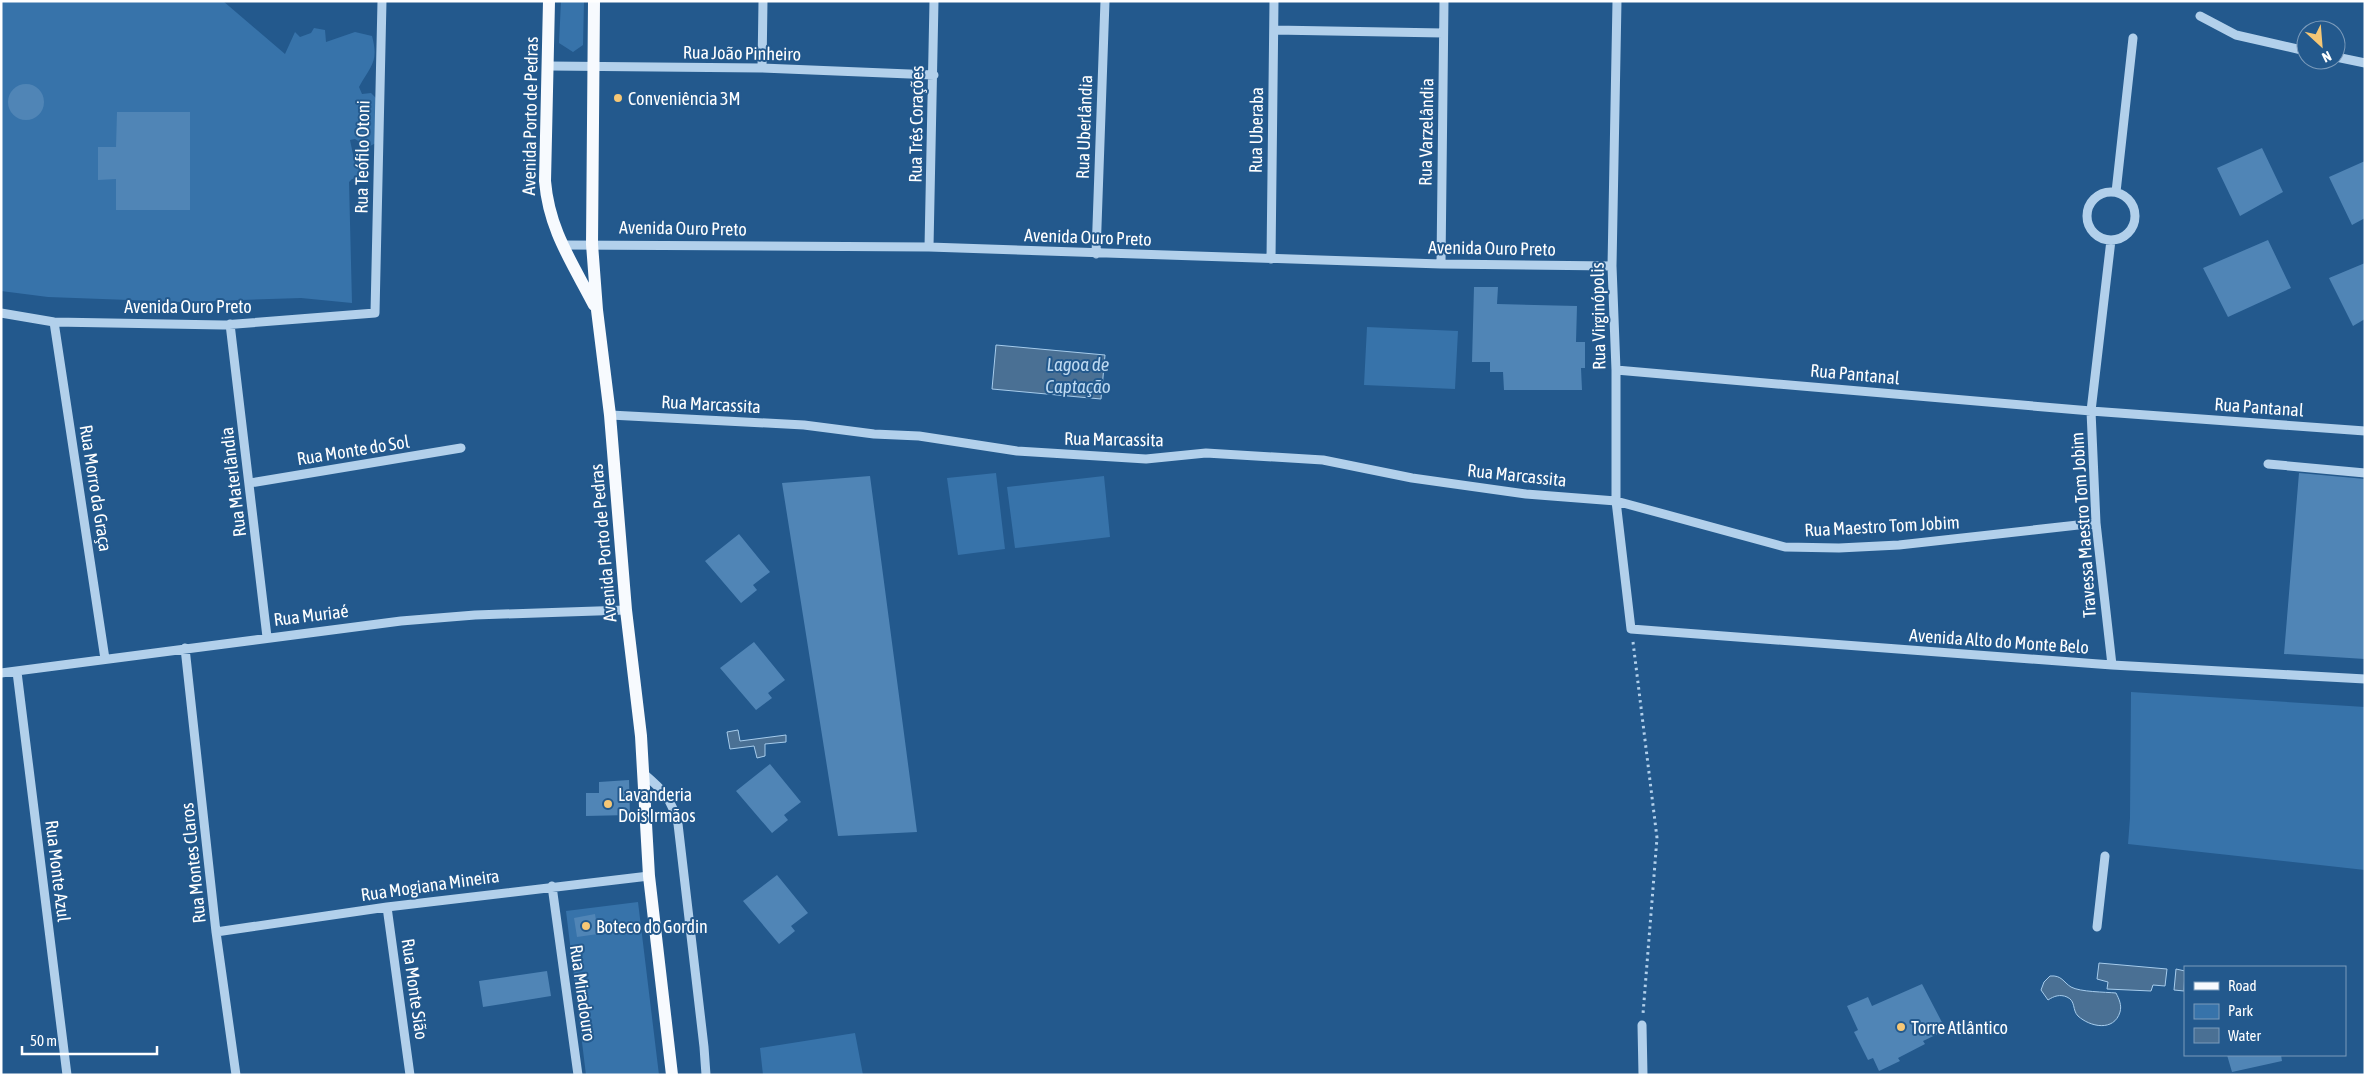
<svg xmlns="http://www.w3.org/2000/svg" width="2366" height="1076" font-family="'Asap Condensed',sans-serif">
<style>
.green{fill:#3773aa}
.water{fill:#4a7094;stroke:#a6ccec}
.building{fill:#5085b6}
.lines{fill:none;stroke-linecap:round;stroke-linejoin:round}
.path{stroke:#b2d0eb;stroke-width:3;stroke-dasharray:2.5 4;stroke-linecap:butt}
.minor{stroke:#b2d0eb;stroke-width:9}
.major{stroke:#f7fafe;stroke-width:12}
.poi-dot{fill:#f6c775;stroke:#23598d;stroke-width:2}
.labels{text-anchor:middle;dominant-baseline:central;stroke-width:4;stroke-linejoin:round;paint-order:stroke}
.street-label{font-size:18px;fill:#fff;stroke:#23598d}
.poi-label{font-size:18px;fill:#fff;stroke:#23598d;text-anchor:start}
.water-label{font-size:19px;font-style:italic;fill:#bedaf2;stroke:#23598d}
</style>
<rect width="100%" height="100%" fill="#23598d"/>
<path class="green" d="M1 1H223L285 54 295 32 300 37 311 33 314 28 325 30 326 42 355 32 372 36C379 62 371 65 359 87L362 94 371 93 377 99 376 143 368 147 355 139 350 140 355 164 366 175 364 183H355L357 178 352 179 349 182 352 303 301 298 183 302 48 297 1 291Z
M561 1H584L583 45 573 52 559 43Z
M1367 327 1458 331 1455 389 1364 385Z
M996 473 1005 549 958 555 947 478Z
M1104 476 1110 537 1015 548 1007 487Z
M2131 692 2365 707V870L2128 844 2130 818Z
M638 902 659 1075H586L566 911Z
M855 1033 863 1075H763L760 1048Z"/>
<path class="water" d="M996 345 1105 355 1101 399 992 389Z
M738 730 740 741 786 735V742L765 744V756L757 758 754 746 730 749 727 732Z
M2099 963 2167 969 2165 986 2153 985 2151 991 2107 989 2108 982 2097 979Z
M2176 969 2185 971 2184 991 2174 990Z
M2050 976C2062 975 2063 982 2071 987 2080 992 2105 992 2116 993 2119 999 2122 1005 2120 1012 2114 1032 2090 1027 2078 1016 2072 1010 2076 1001 2067 997 2060 994 2054 996 2048 1000L2041 990 2044 982Z"/>
<path class="building" d="M8 102a18 18 0 1 1 36 0a18 18 0 1 1-36 0Z
M117 112H190V210H116V179L98 180V147H116Z
M2262 148 2283 192 2240 216 2217 168Z
M2365 161V218L2352 225 2329 177Z
M2268 240 2291 288 2228 317 2203 268Z
M2365 263V319L2353 326 2329 278Z
M1474 287H1498L1497 304 1577 306 1576 342H1585V368H1581L1582 390H1504L1503 372H1490V362H1472Z
M2299 473 2365 479V659L2284 654Z
M870 476 917 832 838 836 782 483Z
M739 534 770 572 753 585 757 590 741 603 705 561Z
M754 642 785 680 768 693 772 698 756 710 720 668Z
M770 764 801 802 784 815 788 820 772 833 736 791Z
M629 780 630 815 586 816V793H599V782Z
M777 875 808 913 791 926 795 931 779 944 743 901Z
M595 914 598 934 577 937 574 918Z
M547 971 551 996 483 1007 479 981Z
M1922 984 1946 1030 1923 1041 1925 1044 1898 1058 1900 1061 1879 1071 1873 1058 1868 1060 1854 1032 1858 1030 1847 1006 1868 997 1872 1006Z
M2227 1055H2281L2282 1061 2232 1072Z"/>
<g class="lines">
<path class="path" d="M1633 642 1657 838 1643 1014"/>
<path class="minor" d="M1617 1 1612 266 1616 370V501L1631 629 2112 665 2365 679
M2200 16 2236 35 2306 51
M1274 30 1443 33
M2336 57 2365 63
M549 66 762 68 934 75
M762 68 763 1
M2116 192 2133 38
M2087 216a24 24 0 1 1 48 0a24 24 0 1 1-48 0Z
M2111 240 2091 411 2096 523 2112 665
M562 245 929 247 1441 264 1612 266
M929 247 934 1
M1096 254 1105 1
M1271 259 1274 1
M1441 264 1444 1
M1 313 54 322 223 325 375 313 382 1
M54 322 105 659
M230 324 267 637
M1616 370 2091 411 2365 431
M610 415 804 425 874 434 919 436 1017 451 1146 459 1206 453 1323 460 1412 478 1526 494 1616 501 1785 547 1839 548 1899 545 2096 523
M2268 464 2365 473
M250 483 461 448
M185 648 216 932 236 1075
M17 672 67 1075
M1 673 401 621 475 615 626 610
M644 774C664 791 671 798 678 824L704 1047 706 1075
M552 886 578 1075
M387 907 410 1075
M2097 927 2105 856
M216 932 387 907 649 876
M1642 1025 1643 1075"/>
<path class="major" d="M549 1 545 181C549 230 572 262 594 305
M594 1 592 244 597 310 610 415 626 610 641 736 649 876 672 1075"/>
</g>
<g class="poi-dot">
<circle cx="618" cy="98" r="5"/>
<circle cx="608" cy="804" r="5"/>
<circle cx="586" cy="926" r="5"/>
<circle cx="1901" cy="1027" r="5"/>
</g>
<g class="labels">
<g class="street-label">
<text transform="translate(742 53) rotate(1)">Rua João Pinheiro</text>
<text transform="translate(530 116) rotate(-89)">Avenida Porto de Pedras</text>
<text transform="translate(916 124) rotate(-89)">Rua Três Corações</text>
<text transform="translate(1084 127) rotate(-88)">Rua Uberlândia</text>
<text transform="translate(1256 130) rotate(-89)">Rua Uberaba</text>
<text transform="translate(1426 132) rotate(-89)">Rua Varzelândia</text>
<text transform="translate(362 157) rotate(-89)">Rua Teófilo Otoni</text>
<text transform="translate(683 228) rotate(1)">Avenida Ouro Preto</text>
<text transform="translate(1088 237) rotate(2)">Avenida Ouro Preto</text>
<text transform="translate(1492 248) rotate(1)">Avenida Ouro Preto</text>
<text x="188" y="306">Avenida Ouro Preto</text>
<text transform="translate(1598 316) rotate(-91)">Rua Virginópolis</text>
<text transform="translate(1855 374) rotate(5)">Rua Pantanal</text>
<text transform="translate(711 404) rotate(3)">Rua Marcassita</text>
<text transform="translate(2259 407) rotate(4)">Rua Pantanal</text>
<text transform="translate(1114 439) rotate(1)">Rua Marcassita</text>
<text transform="translate(353 450) rotate(-9)">Rua Monte do Sol</text>
<text transform="translate(1517 475) rotate(6)">Rua Marcassita</text>
<text transform="translate(233 482) rotate(-97)">Rua Materlândia</text>
<text transform="translate(96 488) rotate(81)">Rua Morro da Graça</text>
<text transform="translate(2083 525) rotate(-94)">Travessa Maestro Tom Jobim</text>
<text transform="translate(1882 526) rotate(-3)">Rua Maestro Tom Jobim</text>
<text transform="translate(603 543) rotate(-95)">Avenida Porto de Pedras</text>
<text transform="translate(311 615) rotate(-7)">Rua Muriaé</text>
<text transform="translate(1999 641) rotate(4)">Avenida Alto do Monte Belo</text>
<text transform="translate(193 863) rotate(-96)">Rua Montes Claros</text>
<text transform="translate(58 871) rotate(83)">Rua Monte Azul</text>
<text transform="translate(430 885) rotate(-8)">Rua Mogiana Mineira</text>
<text transform="translate(415 989) rotate(82)">Rua Monte Sião</text>
<text transform="translate(583 993) rotate(82)">Rua Miradouro</text>
</g>
<g class="poi-label">
<text x="628" y="98">Conveniência 3M</text>
<text x="618" y="794">Lavanderia<tspan x="618" dy="21">Dois Irmãos</tspan></text>
<text x="596" y="926">Boteco do Gordin</text>
<text x="1911" y="1027">Torre Atlântico</text>
</g>
<g class="water-label">
<text x="1078" y="364">Lagoa de<tspan x="1078" dy="22">Captação</tspan></text>
</g>
</g>
<rect width="2366" height="1076" fill="none" stroke="#ffffff" stroke-width="5"/>
<rect x="2184" y="966" width="162" height="90" fill="#23598d" stroke="#7b9bbb"/>
<rect x="2194" y="982" width="25" height="8" fill="#f7fafe" stroke="#7b9bbb"/>
<text x="2228" y="991" font-size="15" fill="#ffffff">Road</text>
<rect x="2194" y="1004" width="25" height="15" fill="#3773aa" stroke="#7b9bbb"/>
<text x="2228" y="1016" font-size="15" fill="#ffffff">Park</text>
<rect x="2194" y="1028" width="25" height="15" fill="#4a7094" stroke="#7b9bbb"/>
<text x="2228" y="1041" font-size="15" fill="#ffffff">Water</text>
<g transform="translate(2321 45) rotate(154)"><circle r="24" fill="#23598d" stroke="#7b9bbb"/>
<path d="M0-4L9 19L0 12L-9 19Z" fill="#f6c775"/>
<text y="-8" font-size="14" font-weight="bold" text-anchor="middle" fill="#ffffff">N</text>
</g>
<path d="M22 1046v8h135v-8" fill="none" stroke="#ffffff" stroke-width="2.5"/>
<text x="30" y="1046" font-size="15" fill="#ffffff" stroke="#23598d" stroke-width="4" paint-order="stroke">50 m</text>
</svg>
